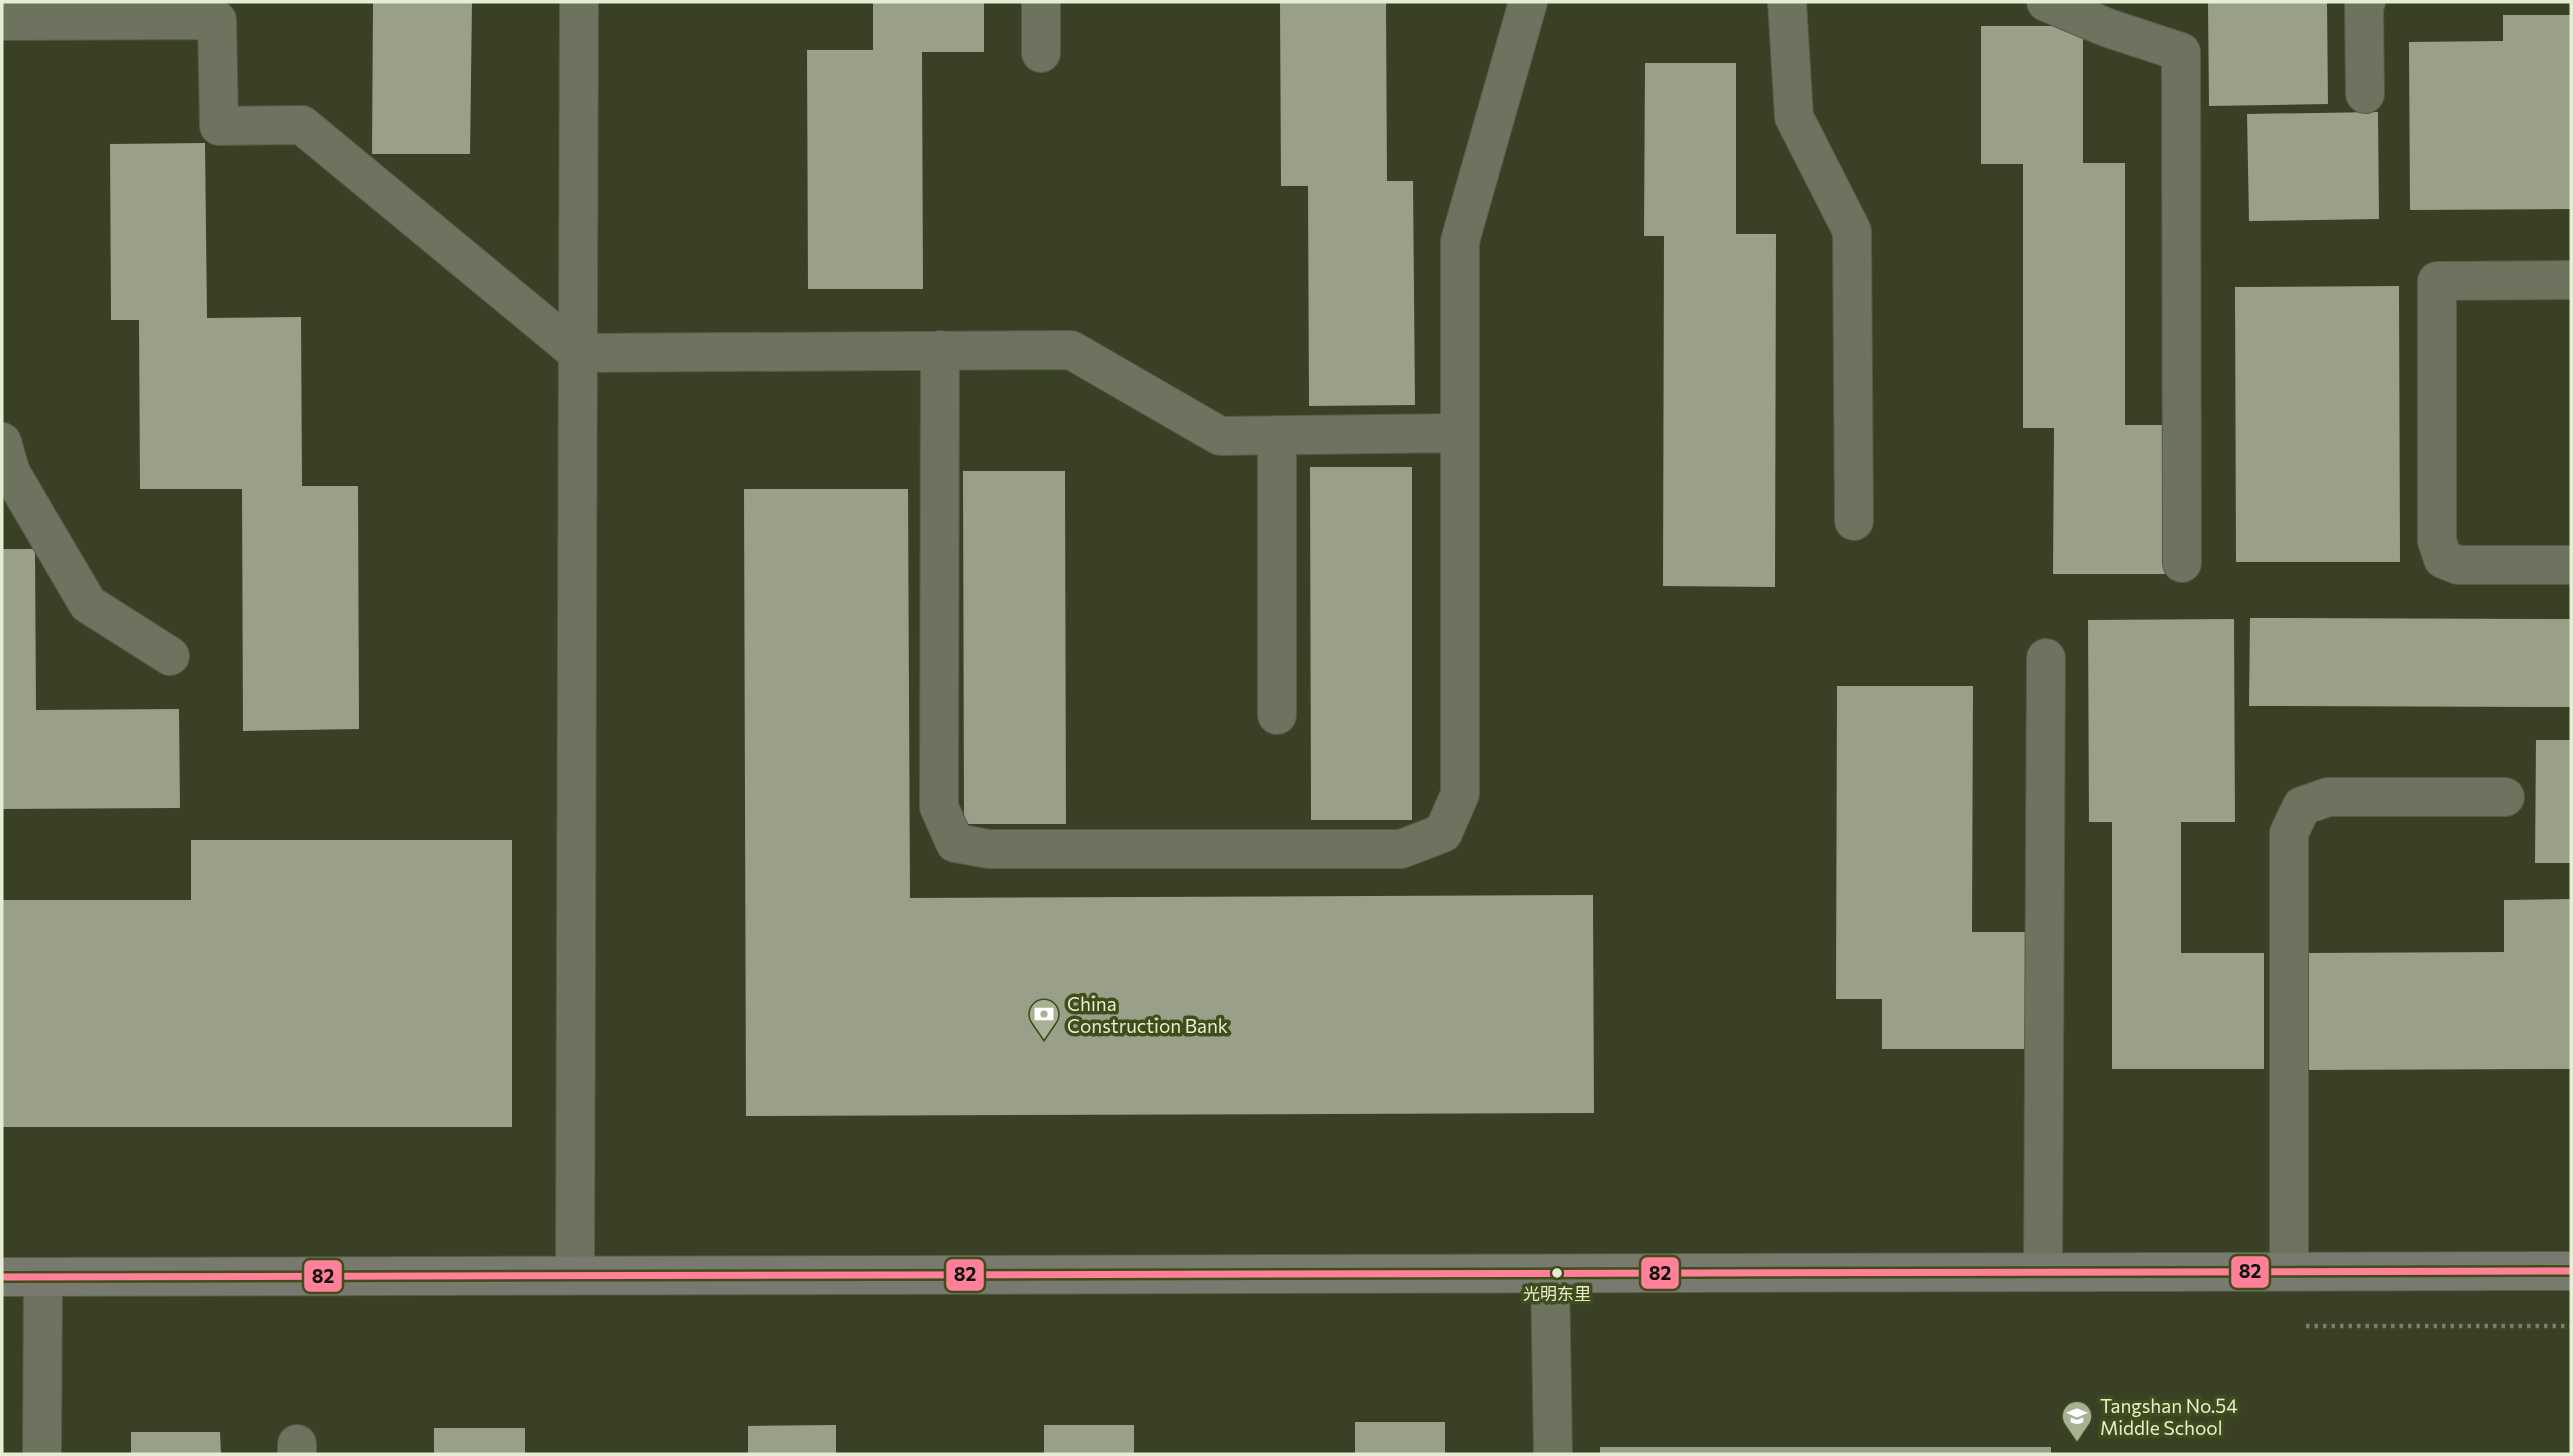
<svg xmlns="http://www.w3.org/2000/svg" width="2573" height="1456" font-family="Commissioner,'Noto Sans SC',sans-serif">
<style>
.building{fill:#999f89}
.lines{fill:none;stroke-linecap:round;stroke-linejoin:round}
.minor-casing{stroke:#555b45;stroke-width:40}
.major-casing{stroke:#555b45;stroke-width:40}
.path{stroke:#777c6a;stroke-width:4.5;stroke-dasharray:3.5 5;stroke-linecap:butt}
.minor{stroke:#6e7360;stroke-width:38}
.major{stroke:#787a70;stroke-width:38}
.bus-1-casing{stroke:#404c19;stroke-width:12}
.bus-1{stroke:#ff8098;stroke-width:7}
.bus-dot{fill:#e5eed2;stroke:#404c19;stroke-width:2.5}
.labels{text-anchor:middle;dominant-baseline:central;stroke-width:7;stroke-linejoin:round;paint-order:stroke}
.bus-label{font-size:17px;fill:#e5eed2;stroke:#404c19}
.poi-label{font-size:19px;fill:#e5eed2;stroke:#404c19;text-anchor:start}
.line-badge{stroke:#404c19;stroke-width:2.5}
.pale-badge-label{font-size:19px;text-anchor:middle;font-weight:bold;fill:#111}
</style>
<rect width="100%" height="100%" fill="#3a4025"/>
<path class="building" d="M373 2H472L470 154H372Z
M873 2H984V52H922L923 289H808L807 50H873Z
M1280 2H1386L1387 181H1413L1415 405 1309 406 1308 186H1281Z
M2208 2H2327L2328 104 2209 106Z
M2503 15H2571V209L2410 210 2409 42 2503 41Z
M1981 26H2083V163H2125V425H2165V574H2053L2054 428H2023V164H1981Z
M1645 63H1736V234H1776L1775 587 1663 586 1664 236H1644Z
M2378 112 2379 219 2249 221 2247 114Z
M205 143 207 318 301 317 302 486H358L359 729 243 731 242 489H140L139 320H111L110 144Z
M2399 286 2400 562H2236L2235 287Z
M1310 467H1412V820H1311Z
M963 471H1065L1066 824H964Z
M744 489H908L910 898 1593 895 1594 1113 746 1116Z
M2 549H35L36 710 179 709 180 808 2 809Z
M2250 618 2571 619V707L2249 706Z
M2234 619 2235 822H2181V953H2264V1069H2112V822H2089L2088 620Z
M1837 686H1973L1972 932H2026V1049H1882V999H1836Z
M2536 740H2571V863H2535Z
M191 840H512V1127H2V900H191Z
M2571 899V1069L2308 1070 2307 953 2504 952V900Z
M1355 1422H1445V1454H1355Z
M836 1425V1454H748V1426Z
M1044 1425H1134V1454H1044Z
M434 1428H525V1454H434Z
M131 1432H220L221 1454H131Z
M1600 1447H2051V1454H1600Z"/>
<g class="lines">
<g class="minor-casing">
<path id="minor" d="M1041 2V53
M1787 2 1794 117 1852 231 1854 521
M2046 2 2108 28 2181 52 2182 563
M2 21 217 20 219 126 302 125 578 353 1071 350 1220 436 1460 433
M2365 94 2364 5 2366 2
M2571 280 2437 281V541L2443 559 2458 565H2571
M940 350 939 807 955 843 989 849H1401L1443 833 1460 794V241L1528 2
M1277 435V715
M2 442 11 473 88 604 170 656
M2043 1271 2046 658
M2289 1271V833L2302 806 2328 797H2505
M1550 1274 1553 1454
M575 1275 579 2
M42 1454 43 1277
M297 1454V1444"/>
</g>
<g class="major-casing">
<path id="major" d="M2 1277 2571 1271"/>
</g>
<path class="path" d="M2306 1326H2571"/>
<use href="#minor" class="minor"/>
<use href="#major" class="major"/>
<g class="bus-1-casing">
<path id="bus-1" d="M2 1277 2571 1271"/>
</g>
<use href="#bus-1" class="bus-1"/>
</g>
<defs>
<g id="bank-pin" transform="scale(1.575)"><path d="M0 17L-7.5 6A9.5 9.5 0 1 1 7.5 6Z" fill="#a9b195" stroke="#404c19"/><path d="M-6-4H6V4H-6ZM0-2.3a2.3 2.3 0 1 0 0 4.6a2.3 2.3 0 1 0 0-4.6Z" fill="#fff"/></g>
<g id="school-pin" transform="scale(1.575)"><path d="M0 17L-7.5 6A9.5 9.5 0 1 1 7.5 6Z" fill="#a9b195" stroke="#404c19"/><path d="M0-5L7-2L0 1L-7-2ZM-4 1L0 2.5L4 1V4Q0 6-4 4Z" fill="#fff"/></g>
</defs>
<g fill-rule="evenodd">
<use href="#bank-pin" x="1044" y="1014"/>
<use href="#school-pin" x="2077" y="1416"/>
</g>
<circle class="bus-dot" cx="1557" cy="1273" r="6"/>
<g class="labels">
<g class="bus-label">
<text x="1557" y="1293">光明东里</text>
</g>
<g class="poi-label">
<text x="1067" y="1003">China<tspan x="1067" dy="22">Construction Bank</tspan></text>
<text x="2100" y="1405">Tangshan No.54<tspan x="2100" dy="22">Middle School</tspan></text>
</g>
</g>
<g class="line-badge">
<rect x="2230" y="1255" width="40" height="34" rx="7" fill="#ff8098"/>
<rect x="1640" y="1256" width="40" height="34" rx="7" fill="#ff8098"/>
<rect x="945" y="1258" width="40" height="34" rx="7" fill="#ff8098"/>
<rect x="303" y="1259" width="40" height="34" rx="7" fill="#ff8098"/>
</g>
<g class="pale-badge-label">
<text x="2250" y="1278">82</text>
<text x="1660" y="1280">82</text>
<text x="965" y="1281">82</text>
<text x="323" y="1283">82</text>
</g>
<rect width="2573" height="1456" fill="none" stroke="#e5eed2" stroke-width="7"/>
</svg>
